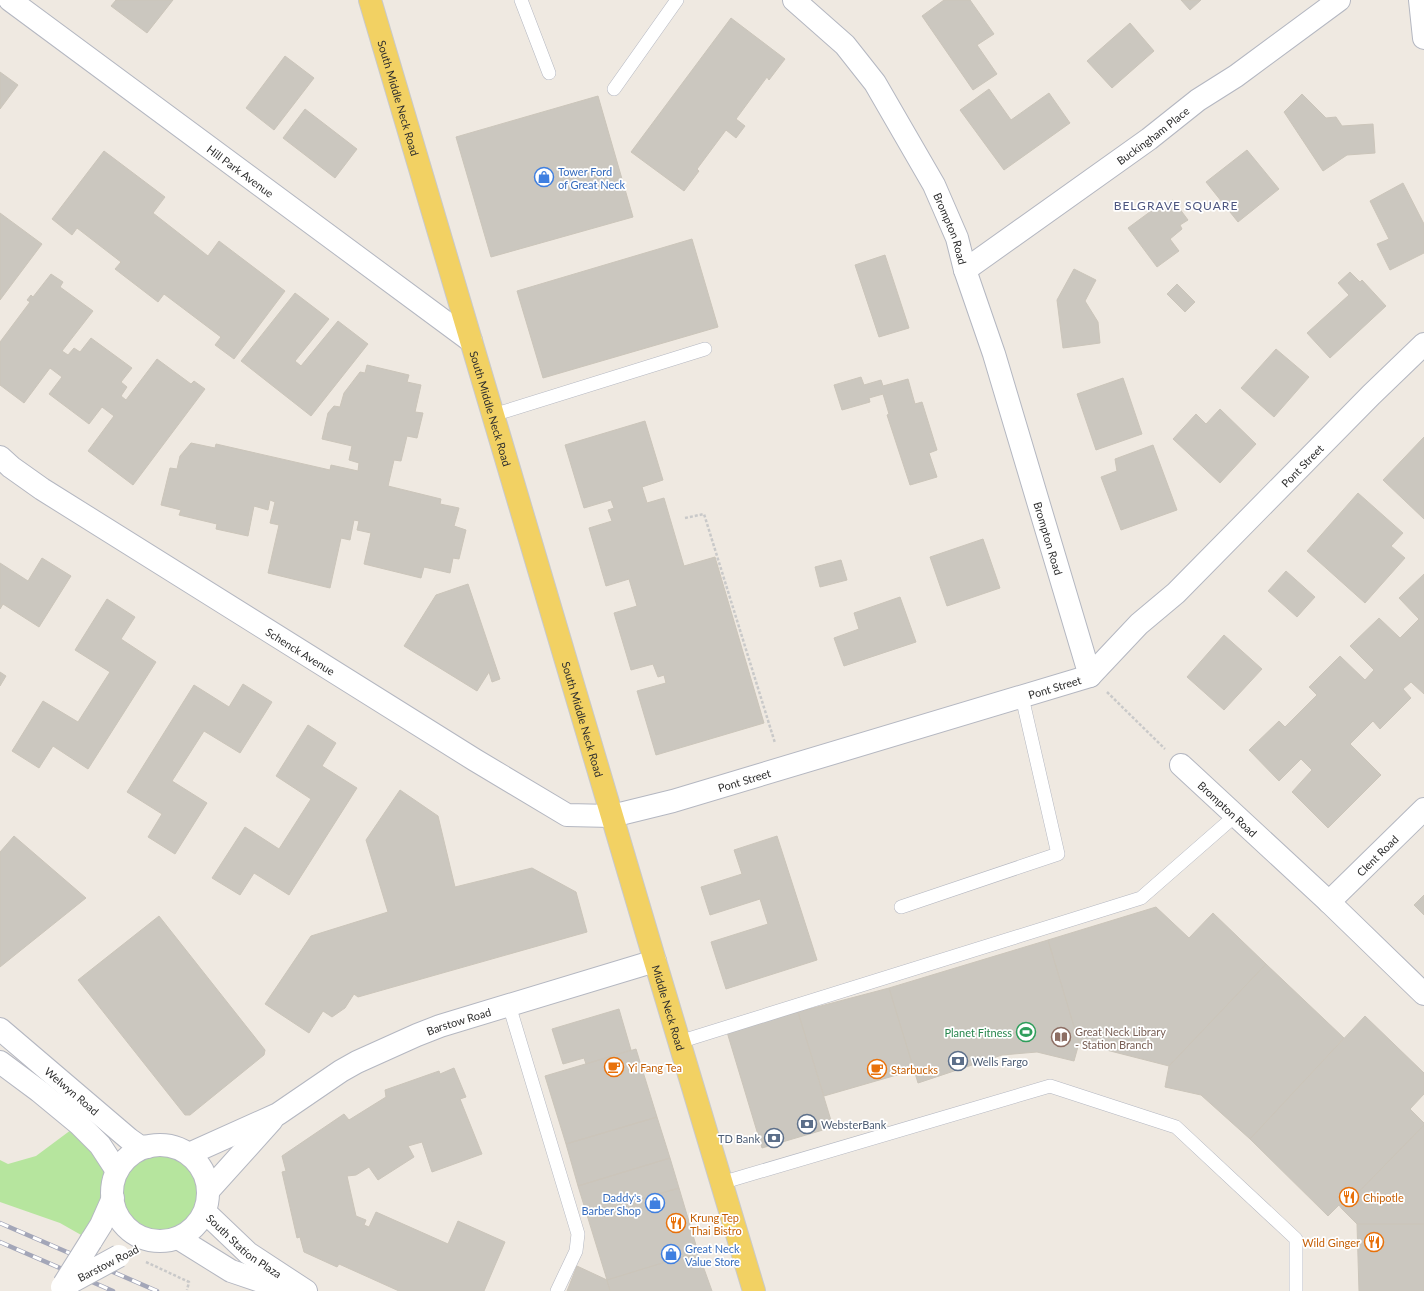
<svg xmlns="http://www.w3.org/2000/svg" width="1424" height="1291" font-family="Lato,sans-serif">
<style>
.green{fill:#b6e59e}
.building{fill:#cbc7bf;stroke:#cbc5ba}
.lines{fill:none;stroke-linecap:round;stroke-linejoin:round}
.lane-casing{stroke:#b4b7c1;stroke-width:14}
.street-casing{stroke:#b4b7c1;stroke-width:24}
.secondary-casing{stroke:#b4b7c1;stroke-width:24}
.primary-casing{stroke:#c9c9c9;stroke-width:24}
.path{stroke:#c9c9c9;stroke-width:2.5;stroke-dasharray:3 2;stroke-linecap:butt}
.lane{stroke:#fff;stroke-width:13}
.street{stroke:#fff;stroke-width:22}
.secondary{stroke:#fff;stroke-width:22}
.primary{stroke:#f2d163;stroke-width:22}
.rail-casing{stroke:#a3a6b8;stroke-width:4.5}
.rail{stroke:#fff;stroke-width:3;stroke-dasharray:9;stroke-linecap:butt}
.secondary-bridge-casing{stroke:#b4b7c1;stroke-width:24;stroke-linecap:butt}
.secondary-bridge{stroke:#fff;stroke-width:22}
.labels{text-anchor:middle;dominant-baseline:central;stroke-width:3.5;stroke-linejoin:round;paint-order:stroke}
.street-label{font-size:11px;fill:#2e2e2e;stroke:#fff}
.shop-label{font-size:11px;fill:#366cbe;stroke:#fff;text-anchor:start}
.education-label{font-size:11px;fill:#785e54;stroke:#fff;text-anchor:start}
.leisure-label{font-size:11px;fill:#27864d;stroke:#fff;text-anchor:end}
.service-label{font-size:11px;fill:#4e5e75;stroke:#fff;text-anchor:start}
.food-label{font-size:11px;fill:#c56008;stroke:#fff;text-anchor:start}
.neighbourhood-label{font-size:12px;letter-spacing:1px;fill:#4d5680;stroke:#fff}
</style>
<rect width="100%" height="100%" fill="#efe9e1"/>
<path class="green" d="M79 1124 117 1171C120 1167 123 1162 126 1158 131 1154 138 1150 145 1147 191 1131 230 1191 195 1226 187 1234 177 1239 166 1240 143 1242 128 1230 116 1212L90 1240 60 1223 0 1202V1160L8 1164 36 1156Z"/>
<path class="building" d="M116 0H173L147 33 111 6Z
M944 0H970L994 34 977 45 997 74 973 90 922 16Z
M1181 0H1201L1190 10Z
M731 18 785 59 769 80 767 77 736 119 745 126 736 138 726 130 697 169 699 171 684 191 631 152Z
M1130 23 1154 51 1112 88 1087 61Z
M285 56 314 78 274 130 246 108Z
M0 72 18 85 0 109Z
M989 89 1011 120 1049 93 1070 123 1004 170 960 110Z
M1302 94 1326 118 1336 117 1342 126 1373 124 1375 153 1347 155 1323 171 1284 112Z
M598 96 633 217 491 257 456 137Z
M305 109 357 149 335 178 283 138Z
M1247 150 1279 189 1238 222 1206 182Z
M104 151 165 197 153 213 208 256 219 241 285 291 234 359 215 345 221 337 164 294 158 302 115 269 121 262 77 228 72 235 52 219Z
M1403 183 1424 224V253L1390 270 1377 244 1389 239 1370 201Z
M1173 200 1188 220 1180 225 1182 229 1170 239 1179 251 1157 267 1128 228 1162 203 1164 206Z
M0 213 42 244 0 300Z
M692 239 718 327 543 378 517 291Z
M885 255 909 328 879 337 855 265Z
M1074 269 1096 280 1085 301 1098 322 1100 343 1063 348 1057 300Z
M1350 272 1360 282 1362 280 1386 306 1330 358 1307 333 1349 295 1338 283Z
M51 274 63 282 60 287 93 311 62 351 68 355 74 348 80 352 91 338 132 368 121 382 127 387 121 396 126 400 157 359 191 384 194 381 205 389 133 485 88 451 114 416 102 407 89 424 49 394 62 377 50 368 24 403 0 385V342L30 302 27 300 31 295 33 297Z
M1177 284 1195 302 1185 312 1167 294Z
M295 293 329 319 295 361 301 366 338 321 368 344 311 416 241 361Z
M1276 349 1309 377 1274 417 1241 388Z
M367 365 409 375 407 382 421 385 415 412 423 413 417 438 407 436 401 461 394 460 388 486 441 499 440 504 459 508 454 526 466 530 459 559 453 558 450 573 424 567 421 578 364 564 371 533 357 530 359 521 354 520 350 540 341 538 330 588 268 573 279 525 270 523 275 502 270 500 268 510 254 506 248 536 216 529 217 524 179 515 181 510 161 505 170 468 177 469 180 456 191 443 215 448 216 444 330 470 331 465 358 471 359 463 349 460 352 446 322 439 328 413 334 406 340 407 344 393 360 372 365 373Z
M861 377 864 385 881 380 883 386 908 379 915 404 922 402 937 450 929 453 937 477 910 485 887 415 889 414 883 394 869 398 870 402 842 410 834 385Z
M1123 378 1142 434 1096 450 1077 394Z
M1220 409 1256 444 1220 483 1173 439 1196 414 1206 424Z
M645 421 663 480 642 487 647 503 664 498 684 566 715 557 764 723 656 755 637 691 666 683 664 675 658 677 653 664 631 670 614 613 637 606 629 579 606 586 589 528 612 521 608 510 614 508 611 500 584 508 565 445Z
M1424 437V519L1383 480Z
M1153 445 1177 510 1121 530 1101 477 1117 471 1115 459Z
M1358 493 1403 533 1391 546 1405 558 1365 603 1307 551Z
M983 539 1000 588 947 606 930 557Z
M42 558 71 576 39 627 3 604 0 609V563L28 581Z
M841 560 847 580 820 587 815 567Z
M1286 571 1315 597 1297 617 1268 591Z
M1424 574V694L1411 682 1403 689 1411 698 1380 729 1373 721 1350 744 1381 775 1328 828 1292 792 1312 770 1301 759 1279 781 1249 750 1279 721 1285 727 1317 695 1309 687 1340 656 1365 680 1374 670 1350 646 1379 618 1400 638 1419 619 1399 598Z
M468 584 500 679 492 682 489 672 477 691 404 646 436 595Z
M900 597 916 642 844 666 834 638 859 629 854 613Z
M107 599 135 617 121 639 156 662 88 769 53 746 39 768 12 751 43 701 78 722 110 672 75 650Z
M1224 635 1262 669 1224 710 1187 677Z
M0 672 6 676 0 686Z
M243 684 272 702 240 753 204 731 172 781 207 803 175 854 148 837 162 814 127 792 194 685 229 707Z
M308 725 336 743 322 766 357 788 289 895 254 873 240 895 212 878 245 827 279 849 311 799 276 776Z
M400 790 438 816 455 887 532 868 576 892 587 932 358 997 354 994 345 1008 332 1017 323 1011 309 1033 265 1004 311 936 388 912 366 840Z
M14 836 86 898 0 967V852Z
M777 836 817 960 726 989 711 942 768 924 760 899 710 915 701 887 742 874 734 850Z
M1424 895V915L1414 905Z
M1156 907 1189 938 1213 913 1266 964 1169 1066 1079 1043 1048 940Z
M159 916 265 1050 264 1055 190 1115H185L78 980Z
M1048 940 1079 1043 1074 1061 1037 1052 1002 1055 918 1083 889 988Z
M1266 964 1344 1038 1250 1139 1201 1095 1165 1087 1169 1066Z
M889 988 914 1070 824 1096 798 1012Z
M619 1009 631 1050 586 1064 584 1058 563 1064 552 1029Z
M798 1012 833 1127 762 1148 727 1032Z
M1365 1016 1424 1073V1094L1410 1109 1424 1123V1125L1342 1209 1339 1205 1328 1216 1250 1139Z
M636 1049 657 1117 566 1144 545 1076Z
M454 1068 466 1097 460 1099 482 1154 432 1172 422 1142 408 1146 414 1157 378 1180 369 1167 356 1175 347 1176 356 1216 366 1220 364 1225 369 1227 376 1212 448 1244 458 1221 505 1242 484 1291H399L339 1264 337 1267 304 1252 300 1237 297 1238 282 1172 286 1171 282 1156 344 1114 349 1120 386 1097 385 1090 439 1071 440 1074Z
M657 1117 670 1158 578 1186 566 1144Z
M1424 1125V1224H1357L1342 1209Z
M670 1158 679 1188 587 1215 578 1186Z
M679 1188 698 1252 607 1280 587 1215Z
M1357 1224H1424V1291H1359Z
M698 1252 712 1291H610L607 1280Z
M577 1266 607 1280 610 1291H567Z"/>
<g class="lines">
<g class="lane-casing">
<path id="lane" d="M521 0 549 73
M614 89 677 0
M493 415 705 349
M901 907 1058 854 1022 697
M509 1005 578 1234 576 1251 557 1291
M679 1042 1141 898 1236 815
M721 1183 1050 1086 1176 1127 1296 1239V1291"/>
</g>
<g class="street-casing">
<g id="street">
<path id="s1" d="M10 0 471 341"/>
<path id="s2" d="M794 0 845 45 875 83 934 185 957 238 965 270 994 354 1090 676"/>
<path d="M1420 0 1424 38"/>
<path id="s3" d="M965 270 1149 139 1198 100 1236 76 1339 0"/>
<path id="s4" d="M0 457 11 467 42 489 475 760 567 815 612 816 673 801 1090 676 1139 624 1176 593 1371 395 1424 344"/>
<path id="s5" d="M1181 765 1329 902 1424 994"/>
<path id="s6" d="M1329 902 1424 809"/>
<path id="s7" d="M0 1029 129 1139 139 1146 148 1147"/>
<path d="M0 1062 39 1091 79 1124 100 1145 117 1171"/>
</g>
</g>
<g class="secondary-casing">
<g id="secondary">
<circle cx="160" cy="1193" r="48"/>
<path id="s8" d="M189 1154 278 1114 341 1071 357 1062 417 1035 440 1026 655 961"/>
<path d="M209 1190 272 1120"/>
<path id="s9" d="M205 1212 248 1253 306 1291"/>
<path d="M178 1238 231 1271 290 1291"/>
<path d="M91 1241 101 1225 113 1198"/>
</g>
</g>
<g class="primary-casing">
<g id="primary">
<path id="s10" d="M370 0 655 961 754 1291"/>
</g>
</g>
<path class="path" d="M685 518 704 514 775 743
M1107 692 1165 749
M146 1262 189 1282 187 1290"/>
<use href="#lane" class="lane"/>
<use href="#street" class="street"/>
<use href="#secondary" class="secondary"/>
<use href="#primary" class="primary"/>
<g class="rail-casing">
<path id="rail" d="M0 1223 157 1291
M0 1242 113 1291"/>
</g>
<use href="#rail" class="rail"/>
<g class="secondary-bridge-casing">
<path id="secondary-bridge" d="M64 1284 91 1241
M62 1287 119 1256"/>
</g>
<use href="#secondary-bridge" class="secondary-bridge"/>
</g>
<defs>
<g id="shop-ring" transform="scale(1)"><circle r="9.5" fill="#fff" stroke="#3f7fe0" stroke-width="1.5"/><path d="M-5-2.5h2.3a2.7 3.5 0 0 1 5.4 0H5L5.5 6h-11ZM-1.5-2.5h3a1.5 2.3 0 0 0-3 0Z" fill="#3f7fe0"/></g>
<g id="stadium-ring" transform="scale(1)"><circle r="9.5" fill="#fff" stroke="#2e9e5b" stroke-width="1.5"/><path d="M0-5a6.5 5 0 1 0 0 10a6.5 5 0 1 0 0-10ZM-3.5-1.8h7v3.6h-7Z" fill="#2e9e5b"/></g>
<g id="library-ring" transform="scale(1)"><circle r="9.5" fill="#fff" stroke="#8d6e63" stroke-width="1.5"/><path d="M-6-4Q-3-5.5-.7-3.5V5Q-3 3-6 4ZM6-4Q3-5.5 .7-3.5V5Q3 3 6 4Z" fill="#8d6e63"/></g>
<g id="bank-ring" transform="scale(1)"><circle r="9.5" fill="#fff" stroke="#5c6f8a" stroke-width="1.5"/><path d="M-6-4H6V4H-6ZM0-2.3a2.3 2.3 0 1 0 0 4.6a2.3 2.3 0 1 0 0-4.6Z" fill="#5c6f8a"/></g>
<g id="cafe-ring" transform="scale(1)"><circle r="9.5" fill="#fff" stroke="#e8710a" stroke-width="1.5"/><path d="M-5.5-4.5H6V0H3Q3 3.5 0 3.5H-2.5Q-5.5 3.5-5.5 0ZM3-3.2v2h1.7v-2ZM-6 4.5H4V6H-6Z" fill="#e8710a"/></g>
<g id="restaurant-ring" transform="scale(1)"><circle r="9.5" fill="#fff" stroke="#e8710a" stroke-width="1.5"/><path d="M-5-6h1v4h1v-4h1v4h1v-4h1v5L-1.5 .5V6h-2V.5L-5-1ZM5-6V6H3V1.5H1.5Q1.5-4 5-6Z" fill="#e8710a"/></g>
</defs>
<g fill-rule="evenodd">
<use href="#shop-ring" x="544" y="177"/>
<use href="#stadium-ring" x="1026" y="1032"/>
<use href="#library-ring" x="1061" y="1037"/>
<use href="#bank-ring" x="958" y="1061"/>
<use href="#cafe-ring" x="614" y="1067"/>
<use href="#cafe-ring" x="877" y="1069"/>
<use href="#bank-ring" x="807" y="1124"/>
<use href="#bank-ring" x="774" y="1138"/>
<use href="#restaurant-ring" x="1349" y="1197"/>
<use href="#shop-ring" x="655" y="1203"/>
<use href="#restaurant-ring" x="676" y="1223"/>
<use href="#restaurant-ring" x="1374" y="1242"/>
<use href="#shop-ring" x="671" y="1254"/>
</g>
<g class="labels">
<g class="street-label">
<text stroke="none"><textPath href="#s10" startOffset="102">South Middle Neck Road</textPath></text>
<text stroke="none"><textPath href="#s3" startOffset="231">Buckingham Place</textPath></text>
<text stroke="none"><textPath href="#s1" startOffset="287">Hill Park Avenue</textPath></text>
<text stroke="none"><textPath href="#s2" startOffset="281">Brompton Road</textPath></text>
<text stroke="none"><textPath href="#s10" startOffset="426">South Middle Neck Road</textPath></text>
<text stroke="none"><textPath href="#s4" startOffset="1513">Pont Street</textPath></text>
<text stroke="none"><textPath href="#s2" startOffset="606">Brompton Road</textPath></text>
<text stroke="none"><textPath href="#s4" startOffset="358">Schenck Avenue</textPath></text>
<text stroke="none"><textPath href="#s4" startOffset="1177">Pont Street</textPath></text>
<text stroke="none"><textPath href="#s10" startOffset="750">South Middle Neck Road</textPath></text>
<text stroke="none"><textPath href="#s4" startOffset="853">Pont Street</textPath></text>
<text stroke="none"><textPath href="#s5" startOffset="64">Brompton Road</textPath></text>
<text stroke="none"><textPath href="#s6" startOffset="67">Clent Road</textPath></text>
<text stroke="none"><textPath href="#s10" startOffset="1051">Middle Neck Road</textPath></text>
<text stroke="none"><textPath href="#s8" startOffset="302">Barstow Road</textPath></text>
<text stroke="none"><textPath href="#s7" startOffset="95">Welwyn Road</textPath></text>
<text stroke="none"><textPath href="#s9" startOffset="52">South Station Plaza</textPath></text>
<text transform="translate(108 1263) rotate(-27)">Barstow Road</text>
</g>
<g class="shop-label">
<text x="558" y="171">Tower Ford<tspan x="558" dy="13">of Great Neck</tspan></text>
<text x="641" y="1197" text-anchor="end">Daddy's<tspan x="641" dy="13">Barber Shop</tspan></text>
<text x="685" y="1248">Great Neck<tspan x="685" dy="13">Value Store</tspan></text>
</g>
<g class="education-label">
<text x="1075" y="1031">Great Neck Library<tspan x="1075" dy="13">- Station Branch</tspan></text>
</g>
<g class="leisure-label">
<text x="1012" y="1032">Planet Fitness</text>
</g>
<g class="service-label">
<text x="972" y="1061">Wells Fargo</text>
<text x="821" y="1124">WebsterBank</text>
<text x="760" y="1138" text-anchor="end">TD Bank</text>
</g>
<g class="food-label">
<text x="628" y="1067">Yi Fang Tea</text>
<text x="891" y="1069">Starbucks</text>
<text x="1363" y="1197">Chipotle</text>
<text x="690" y="1217">Krung Tep<tspan x="690" dy="13">Thai Bistro</tspan></text>
<text x="1360" y="1242" text-anchor="end">Wild Ginger</text>
</g>
<g class="neighbourhood-label">
<text x="1176" y="205">BELGRAVE SQUARE</text>
</g>
</g>
</svg>
